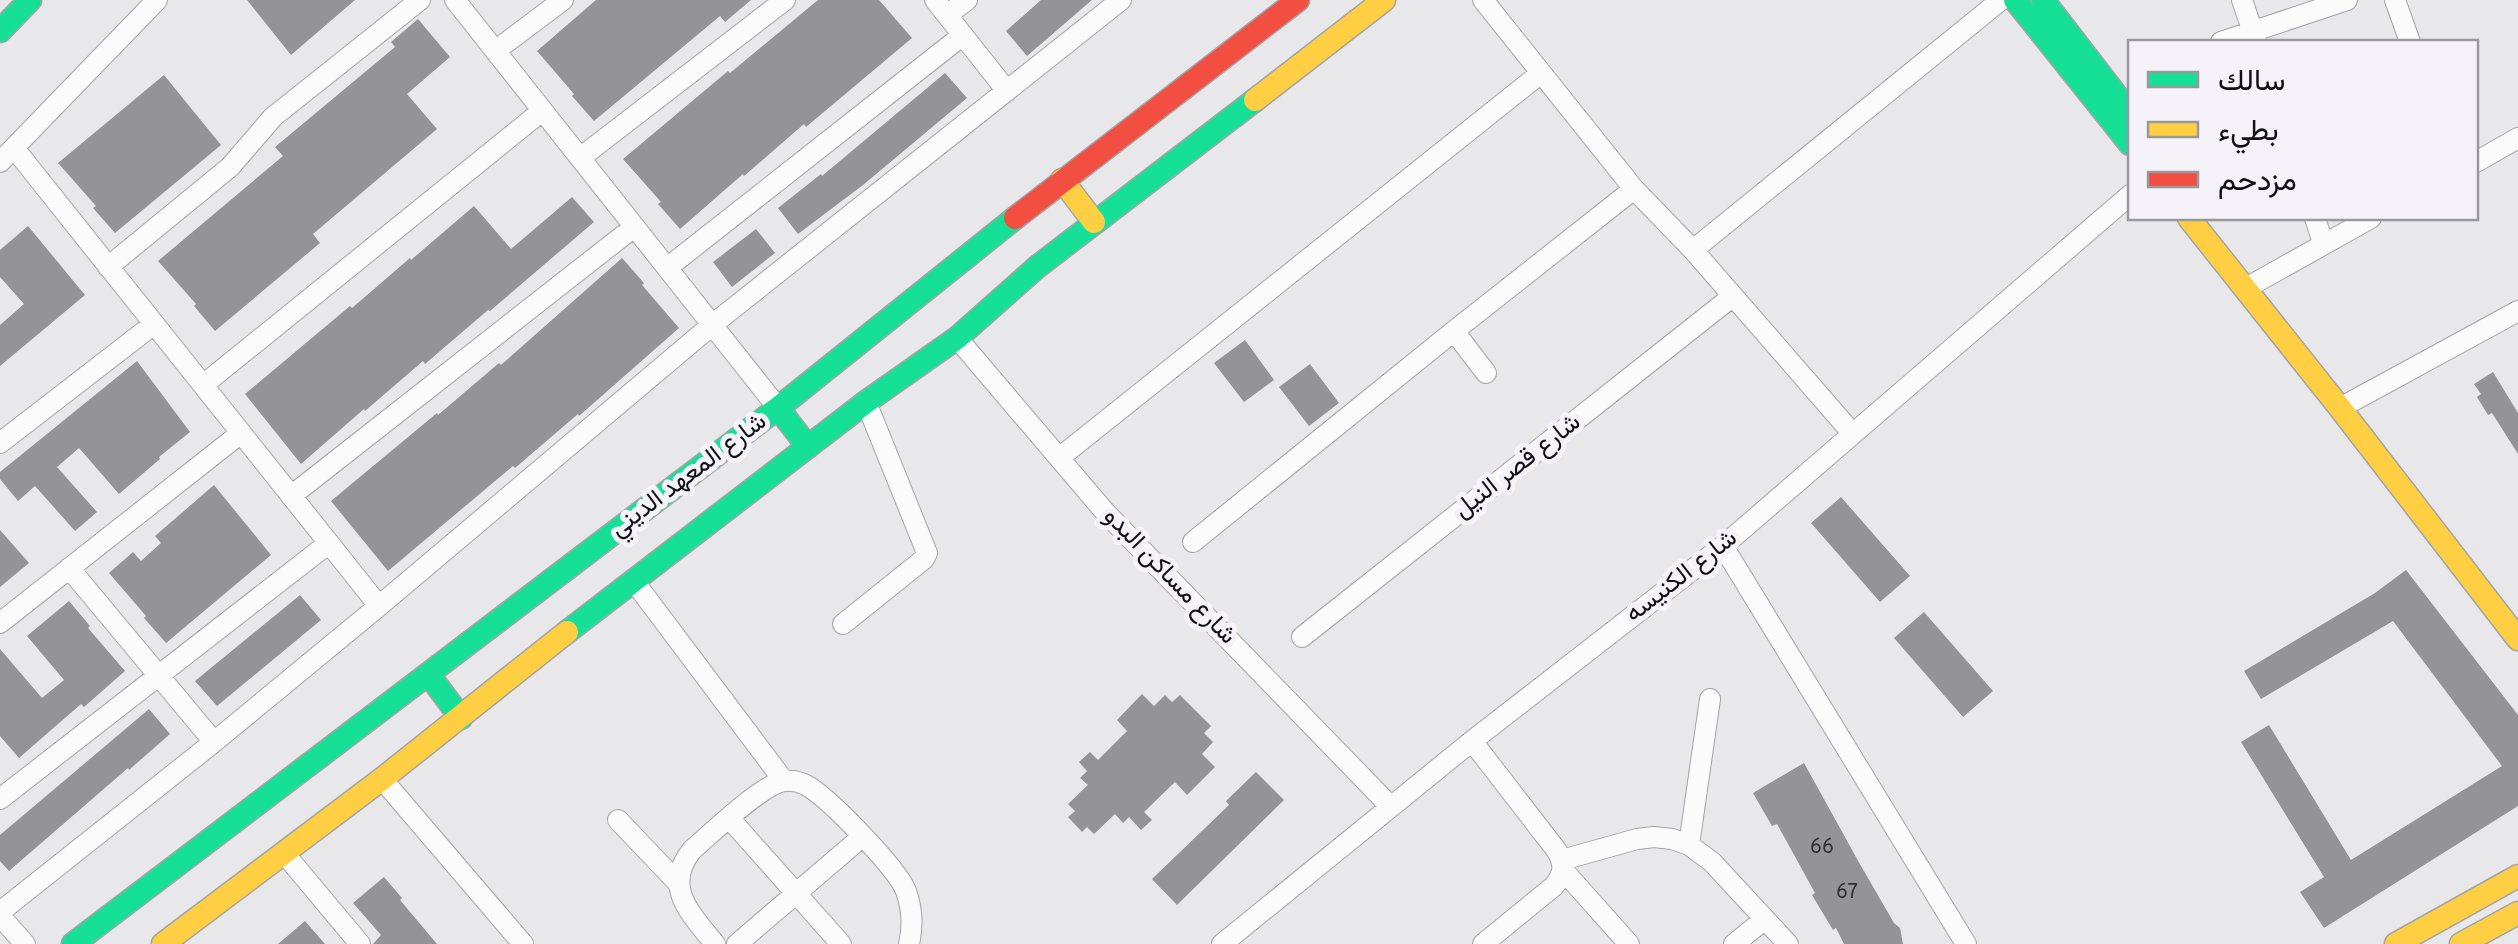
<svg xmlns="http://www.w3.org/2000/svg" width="2518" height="944" font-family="Overpass,Vazirmatn,sans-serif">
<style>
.building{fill:#949396}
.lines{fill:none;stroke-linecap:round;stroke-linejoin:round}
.street-casing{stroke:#a4a3a5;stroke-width:22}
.fast-casing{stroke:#a4a3a5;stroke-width:25}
.slow-casing{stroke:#a4a3a5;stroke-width:25}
.jam-casing{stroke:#a4a3a5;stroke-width:25}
.street{stroke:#fcfbfc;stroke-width:20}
.fast{stroke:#16e098;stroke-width:22}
.slow{stroke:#ffcf43;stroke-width:22}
.jam{stroke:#f24e42;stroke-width:22}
.labels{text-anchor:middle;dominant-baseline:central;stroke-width:10;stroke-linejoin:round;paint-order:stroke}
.number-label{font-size:20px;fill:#313032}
.street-label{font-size:25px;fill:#100f11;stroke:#f5f3f9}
</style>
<rect width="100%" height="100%" fill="#e8e7ea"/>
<path class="building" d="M247 0H355L291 55Z
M596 0H751L725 22 720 16 594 121 572 96 574 94 537 51Z
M818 0H879L912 38 806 127 804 124 744 176 743 174 680 229 658 204 661 202 623 159 728 71 730 73Z
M1041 0H1092L1027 56 1006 31Z
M418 19 450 57 407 94 437 129 313 234 320 243 215 331 194 306 196 304 158 261 283 156 275 147 395 47 391 42Z
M945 73 967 98 863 185 798 234 778 208 821 174 822 176Z
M164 75 221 145 115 233 93 208 96 206 58 163Z
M572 197 594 222 490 311 488 310 425 364 423 361 365 411 364 409 301 464 245 394 350 306 352 308 410 258 411 260 474 206 511 249Z
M28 226 85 295 0 366V325L24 304 0 277V250Z
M756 229 775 253 732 287 713 262Z
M622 258 644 283 642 285 679 328 579 416 578 414 515 468 513 466 388 571 331 501 437 413 438 415 499 363 501 365Z
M1245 340 1274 380 1244 402 1214 363Z
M137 361 190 432 159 457 160 459 119 494 79 448 57 467 97 512 75 531 35 486 18 501 0 479V472Z
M1310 364 1339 403 1309 426 1279 387Z
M2493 372 2518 413V454L2492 413 2488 415 2477 397 2481 394 2474 384Z
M214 485 271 555 166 643 144 618 146 616 109 573 133 552 141 561 161 543 155 536Z
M1841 497 1910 576 1880 602 1811 523Z
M0 530 29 563 0 587Z
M2406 570 2518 715V806L2324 928 2300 892 2324 877 2241 742 2269 725 2351 860 2502 766 2393 621 2261 699 2244 671 2375 593Z
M300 595 321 620 217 706 195 681Z
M69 601 90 626 88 628 125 671 84 707 81 704 19 758 0 736V649L42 698 64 680 27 636Z
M1924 612 1993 691 1963 717 1894 638Z
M1142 694 1154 706 1165 695 1172 702 1180 695 1211 726 1204 733 1213 742 1202 754 1215 767 1187 795 1175 782 1144 812 1152 820 1141 830 1129 817 1123 823 1115 814 1094 834 1087 827 1082 832 1068 817 1075 811 1068 804 1088 785 1080 778 1087 771 1079 762 1090 752 1098 760 1127 731 1117 720Z
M149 709 170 734 129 770 128 768 9 871 0 861V835Z
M1804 763 1861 866 1894 923 1900 928 1903 944H1844L1836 928 1833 930 1812 895 1815 893 1777 824 1772 826 1753 793Z
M1256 772 1284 800 1177 905 1152 879 1229 805 1226 801Z
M384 877 402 898 400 900 437 944H373L381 935 353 903Z
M305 921 325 944H278Z"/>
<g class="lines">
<g class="street-casing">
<path id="street" d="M455 0 778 408
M935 0 1007 91
M1483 0 1634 189 1693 250 1853 434
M2242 0 2256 41
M2395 0 2410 42
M947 15 967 0
M2221 42 2347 0
M495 51 563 0
M14 148 379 606
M580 158 785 0
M0 162 157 0
M2476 162 2518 138
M2315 218 2323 243
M1693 250 2001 0
M108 267 230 167 273 117 420 0
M667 268 963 35
M2246 288 2371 218
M1454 331 1486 373
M957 338 1105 512 1391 807
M203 385 542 111
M2340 408 2518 311
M0 443 154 324
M1059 458 1541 73
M291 496 634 227
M1193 542 1454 331 1634 189
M1723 546 1966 944
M69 568 214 742
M633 580 784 781
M0 623 241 433
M843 624 924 559 927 553 866 402
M1302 637 1733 296
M1472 741 1557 851C1565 865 1564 874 1554 886L1483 944
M382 779 523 944
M0 799 329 543
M730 819 841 944
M618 820 679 884
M1689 845 1710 699
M284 853 360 944
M1562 860 1637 839 1654 837 1672 839 1689 845 1712 862 1788 944
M1563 870 1629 944
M0 912 214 742 379 606 712 325 1121 0
M0 916 25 944
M715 944C691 914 662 887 692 850 711 834 762 784 784 781 791 780 800 782 806 785 828 797 897 868 906 891 912 908 913 927 909 944
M737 944 863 836
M1222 944 1472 741 1723 546 2130 195
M1734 944 1765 919"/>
</g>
<g class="fast-casing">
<path id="fast" d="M2015 0 2130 144
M2043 0 2130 113
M0 31 30 0
M778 408 808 447
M567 632 866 402 957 338 1037 267 1255 100
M429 675 461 718
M73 944 778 408 1015 218"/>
</g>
<g class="slow-casing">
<path id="slow" d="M1255 100 1384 0
M1062 180 1094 222
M2189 218 2340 408 2518 639
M163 944 382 779 567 632
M2396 944 2518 876
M2461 944 2518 913"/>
</g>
<g class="jam-casing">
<path id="jam" d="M1015 218 1298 0"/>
</g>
<use href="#street" class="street"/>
<use href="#fast" class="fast"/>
<use href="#slow" class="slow"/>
<use href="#jam" class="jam"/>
</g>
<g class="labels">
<g class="number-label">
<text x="1822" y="848">66</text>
<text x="1847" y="893">67</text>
</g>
<g class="street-label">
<text transform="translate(1518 467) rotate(-38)">شارع قصر النيل</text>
<text transform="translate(689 476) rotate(-37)">شارع المعهد الديني</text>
<text transform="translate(1169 577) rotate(46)">شارع مساكن البدو</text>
<text transform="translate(1682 577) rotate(-38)">شارع الكنيسه</text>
</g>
</g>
<rect x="2128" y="40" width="350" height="180" fill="#f5f3f9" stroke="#99989c" stroke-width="2.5"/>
<rect x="2148" y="72" width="50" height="15" fill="#16e098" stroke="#99989c" stroke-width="2.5"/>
<text x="2218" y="90" font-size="30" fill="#100f11">سالك</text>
<rect x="2148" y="122" width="50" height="15" fill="#ffcf43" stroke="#99989c" stroke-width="2.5"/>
<text x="2218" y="140" font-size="30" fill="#100f11">بطيء</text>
<rect x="2148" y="172" width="50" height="15" fill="#f24e42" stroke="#99989c" stroke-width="2.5"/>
<text x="2218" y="190" font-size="30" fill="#100f11">مزدحم</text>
</svg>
